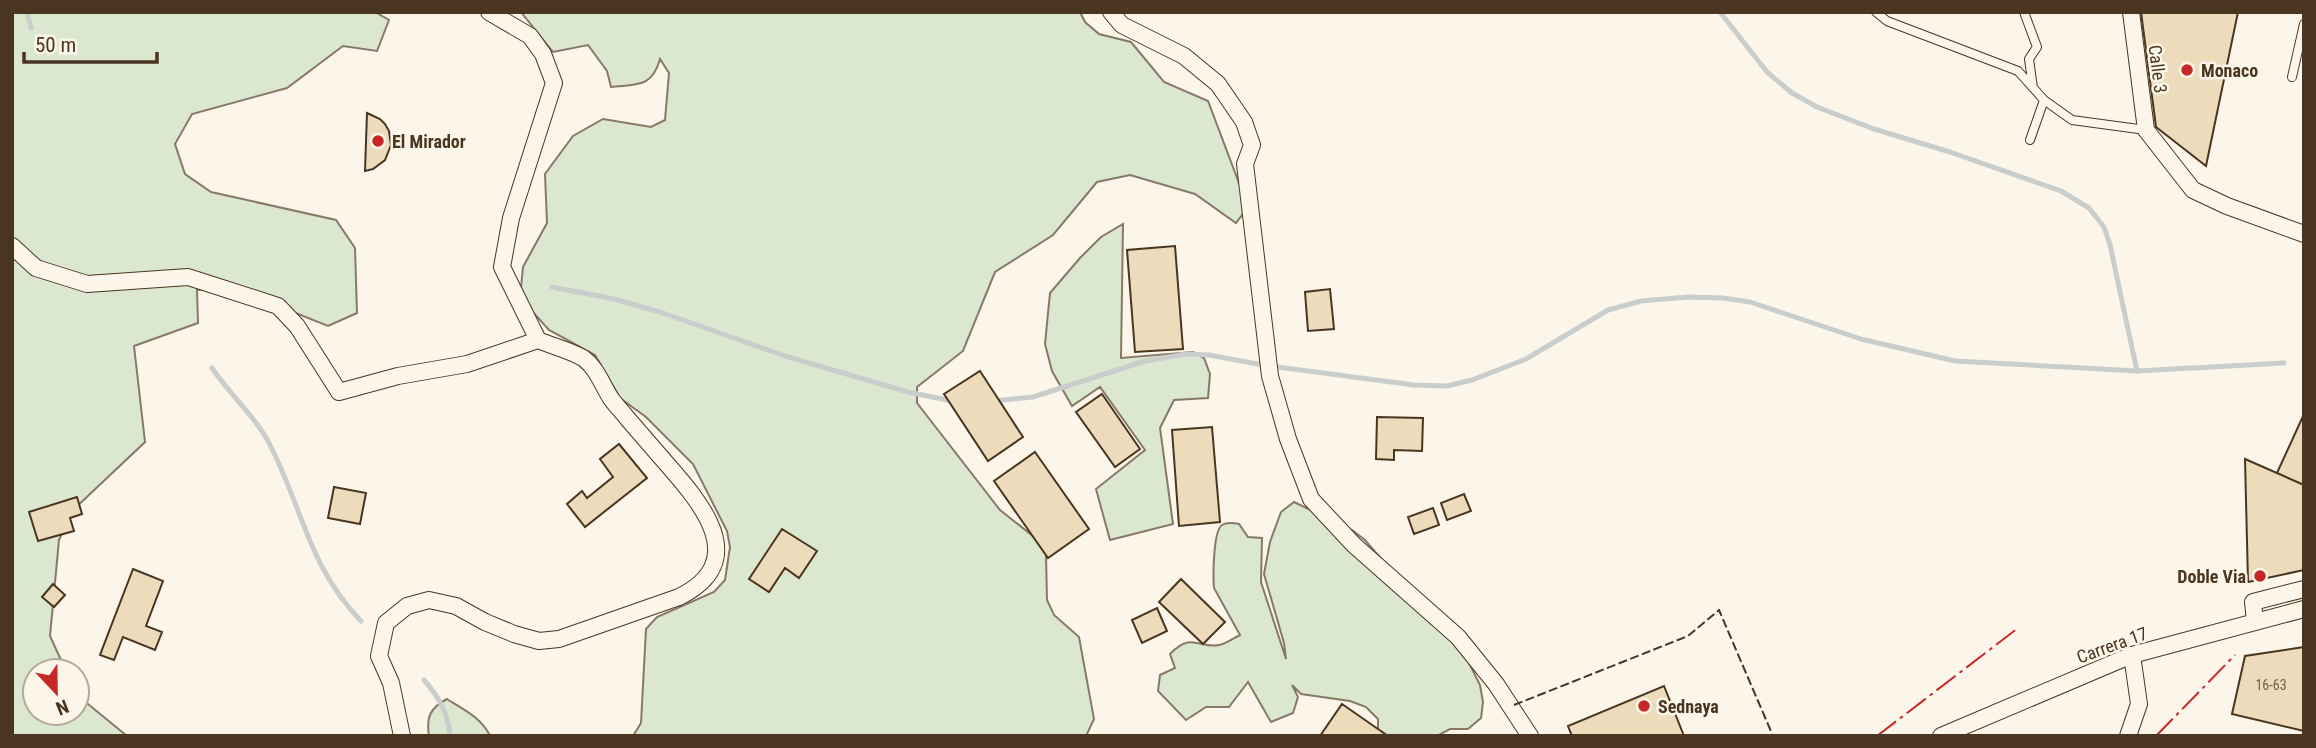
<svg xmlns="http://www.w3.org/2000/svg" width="2316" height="748" font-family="'Roboto Condensed',sans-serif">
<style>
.green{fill:#dce7d0;stroke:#887966;stroke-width:2}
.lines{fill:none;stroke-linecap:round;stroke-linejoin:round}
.stream{stroke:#c9cecd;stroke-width:5}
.building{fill:#ecdcbc;stroke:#4a3520;stroke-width:2}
.lane-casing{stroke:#4a3520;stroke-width:10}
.street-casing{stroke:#4a3520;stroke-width:18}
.lane{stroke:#fbf6e9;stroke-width:8}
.street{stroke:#fbf6e9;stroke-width:16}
.fence{stroke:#4a3520;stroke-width:2;stroke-dasharray:9 3.5;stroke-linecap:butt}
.power{stroke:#c62828;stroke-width:2;stroke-dasharray:24 5 3.5 5;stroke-linecap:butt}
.poi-dot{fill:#c62828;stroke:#fbf6e9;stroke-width:2.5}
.labels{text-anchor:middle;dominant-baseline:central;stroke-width:5;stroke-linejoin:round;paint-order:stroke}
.number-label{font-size:14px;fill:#725f47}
.street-label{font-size:18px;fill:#4a3520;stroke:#fbf6e9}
.poi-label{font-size:18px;font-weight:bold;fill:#4a3520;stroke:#fbf6e9;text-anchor:start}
</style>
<rect width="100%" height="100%" fill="#fbf6e9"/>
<path class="green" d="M12 12H375L389 20 377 51 343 46 287 88 192 114 175 144 185 174 211 192 336 220 355 248 357 313 328 326 233 288 197 290 198 323 134 346 145 442 72 511 59 540 50 636 66 671H35V713H77V695L127 736H12Z
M521 12H1080L1085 22 1099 34 1131 42 1164 82 1208 101 1248 207 1236 223 1195 194 1130 175 1097 182 1053 235 995 272 963 351 917 387V403L1000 510 1038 540 1046 554 1047 600 1054 615 1079 637 1094 719 1086 736H633L641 723 646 629 657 617 714 592 725 580 730 547 727 531 693 464 646 417 620 398 595 355 549 330 520 298 523 267 547 223 545 174 573 136 603 119 651 127 665 120 669 73 660 59C652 88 637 84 611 87L607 71 588 45 553 52Z
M1123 224 1121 358 1193 352 1204 358 1210 374 1208 398 1174 400 1160 428 1173 524 1110 540 1096 489 1145 450 1100 387 1072 406 1052 371 1045 344 1050 293 1080 258 1101 237Z
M1294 502 1352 530 1365 540 1396 576 1405 580 1421 607 1466 657 1480 685 1483 702 1481 718 1468 729H1450L1437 736H1378V719L1366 707 1350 701 1301 694 1292 685 1298 697 1293 713 1271 722 1248 682 1229 707H1206L1186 720 1158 691 1160 675 1175 668 1170 654C1192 631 1199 649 1219 645 1226 644 1234 638 1240 635L1214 588C1213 577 1213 531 1222 525 1227 522 1234 523 1239 524L1248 537 1262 538 1261 582 1286 659 1284 643 1264 574 1270 542 1281 512Z
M447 699C463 709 482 718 490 736H429C426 717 430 708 447 699Z"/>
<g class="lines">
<path class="stream" d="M27 12 31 28
M1720 12 1767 72 1792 93 1817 107 1874 129 1950 152 2061 191 2089 208 2104 227 2110 245 2137 371 2284 363
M552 287 614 299 663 313 785 356 908 392 952 401
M212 368C230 395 256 417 270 445 303 509 308 566 361 621
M993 401 1033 397 1145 361 1186 354 1209 355 1263 365 1414 385 1447 386 1472 380 1526 359 1608 310 1641 301 1688 297 1723 298 1750 302 1861 339 1955 361 2137 371
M424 680C439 697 448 713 450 736"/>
</g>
<path class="building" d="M2141 12H2238L2206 166 2156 127Z
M367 113 380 119 385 124 389 131 391 145 385 160 373 169 365 171Z
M1175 246 1183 349 1135 352 1127 250Z
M1330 289 1334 329 1308 331 1305 292Z
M980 371 1023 437 988 461 944 394Z
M1102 394 1140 449 1115 467 1076 412Z
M2304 414V485L2277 473Z
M1377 417 1423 418 1422 451 1394 450V460L1376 459Z
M1212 427 1220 522 1179 526 1172 430Z
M619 444 647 478 585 527 567 504 582 491 587 498 613 477 600 459Z
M1035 452 1089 529 1048 558 994 481Z
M2245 459 2304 485V570L2248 582Z
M334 487 366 493 360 524 328 518Z
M1464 494 1471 511 1447 520 1441 503Z
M77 497 82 514 70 518 74 531 38 541 29 512Z
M1433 508 1439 525 1414 534 1408 517Z
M782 529 817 551 799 578 785 568 769 592 749 579Z
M133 569 163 581 146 626 162 632 155 650 123 637 114 660 100 655Z
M1181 579 1225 622 1203 644 1159 602Z
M53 584 65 595 54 607 42 597Z
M1157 608 1167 631 1142 643 1132 620Z
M2304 647V731L2232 714 2245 656Z
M1664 686 1684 736H1572L1568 726Z
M1342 704 1388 736H1320Z"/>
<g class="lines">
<g class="lane-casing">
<path id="lane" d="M1876 12 1887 21 2018 71 2044 100 2072 120 2146 130
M2024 12 2037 47 2029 59 2033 88
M2292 77 2304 24
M2030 140 2044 100"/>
</g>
<g class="street-casing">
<path id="street" d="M489 12 530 36 543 54 554 83 511 218 502 267 538 340
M1111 12 1122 25 1184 56 1218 84 1244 122 1252 145 1245 164 1270 376 1288 439 1311 499 1354 545 1458 637 1496 684 1530 736
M2131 12 2146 130 2193 190 2227 206 2304 234
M12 246 36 268 87 284 188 277 278 306 297 326 339 392 398 376 467 364 538 340C552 346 569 350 583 358 596 367 602 384 610 397 615 405 622 411 627 418 640 433 653 448 666 463 701 503 752 561 679 597L559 639 539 641 514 634 485 622 456 606 429 600 407 606 386 623 379 656 391 683 402 736
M2255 622 2253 602 2304 589
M1941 736 2132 655 2304 609
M2128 736 2139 704 2132 655"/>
</g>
<use href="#lane" class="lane"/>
<use href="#street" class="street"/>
<path class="fence" d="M1514 705 1688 636 1719 610 1773 736"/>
<path class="power" d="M1877 736 2018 628
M2156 736 2235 655"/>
</g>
<g class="poi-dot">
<circle cx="2187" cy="70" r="7"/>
<circle cx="378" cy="141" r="7"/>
<circle cx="2260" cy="576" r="7"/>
<circle cx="1644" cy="706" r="7"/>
</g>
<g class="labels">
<g class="number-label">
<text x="2271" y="685">16-63</text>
</g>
<g class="street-label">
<text transform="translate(2158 69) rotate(83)">Calle 3</text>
<text transform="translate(2112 645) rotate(-20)">Carrera 17</text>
</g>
<g class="poi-label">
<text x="2201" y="70">Monaco</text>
<text x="392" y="141">El Mirador</text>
<text x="2246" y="576" text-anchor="end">Doble Via</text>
<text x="1658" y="706">Sednaya</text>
</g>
</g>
<rect width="2316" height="748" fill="none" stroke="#4a3520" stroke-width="28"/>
<g transform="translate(56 692) rotate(158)"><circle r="33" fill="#fbf6e9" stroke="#b4a999" stroke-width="2"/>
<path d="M0-5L12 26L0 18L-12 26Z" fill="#c62828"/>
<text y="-10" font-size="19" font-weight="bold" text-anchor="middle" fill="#4a3520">N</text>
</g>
<path d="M24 52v10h133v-10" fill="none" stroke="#4a3520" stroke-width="3.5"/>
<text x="35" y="52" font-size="21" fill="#4a3520" stroke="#fbf6e9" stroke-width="5" paint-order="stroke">50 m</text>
</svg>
